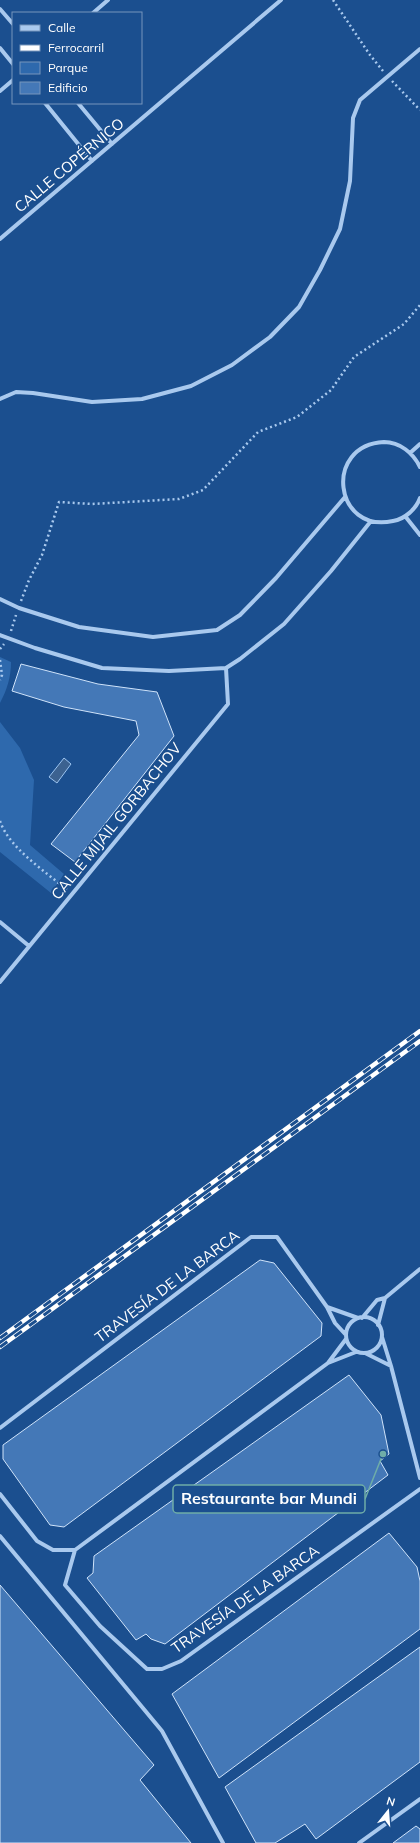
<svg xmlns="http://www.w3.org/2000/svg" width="420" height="1843" font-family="Mulish,sans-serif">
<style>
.green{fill:#2e69ad}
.water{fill:#3c6290;stroke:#9cc4f0}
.building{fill:#4478b7;stroke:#cfe3fa}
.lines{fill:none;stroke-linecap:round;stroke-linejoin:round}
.path{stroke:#a9c9ee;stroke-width:2.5;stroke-dasharray:2 3;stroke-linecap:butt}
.street{stroke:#a9c9ee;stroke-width:4}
.rail-casing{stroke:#fff;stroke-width:4.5}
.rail{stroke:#1b4f8f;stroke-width:3;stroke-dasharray:9;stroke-linecap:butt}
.labels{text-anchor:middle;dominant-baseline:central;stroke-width:3.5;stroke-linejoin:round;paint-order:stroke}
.street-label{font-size:15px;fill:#fff;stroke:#1b4f8f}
.leader{fill:none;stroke:#6fada8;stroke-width:1.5}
.callout-dot{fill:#6fada8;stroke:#1b4f8f;stroke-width:1.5}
.callout{fill:#1b4f8f;stroke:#6fada8;stroke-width:1.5}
.callout-label{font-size:16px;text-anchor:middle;font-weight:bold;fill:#fff}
</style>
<rect width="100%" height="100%" fill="#1b4f8f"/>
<path class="green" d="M0 657 11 662C11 677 7 690 0 703Z
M0 722 20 748 34 780 30 845 64 874 51 893 0 852Z"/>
<path class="water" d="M64 758 71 764 57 783 49 777Z"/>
<path class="building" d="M21 664 98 684 157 692 174 736 75 862 51 844 139 735 136 721 64 707 12 691Z
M260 1260 274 1263 322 1323 321 1336 64 1527 50 1525 3 1459V1445Z
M349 1375 381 1415 389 1454 380 1461 388 1475 165 1644 151 1639 146 1634 136 1640 87 1578 93 1573 94 1556Z
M389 1533 417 1567 420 1581V1629L219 1778 172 1694Z
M0 1585 154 1765 140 1780 191 1843H0Z
M420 1647V1762L316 1839 305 1824 275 1843H256L225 1787Z
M416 1826 420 1829V1843H393Z"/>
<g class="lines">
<path class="path" d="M333 0 370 55 383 71
M392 81 420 110
M21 601 29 580 42 555 59 502 92 504 179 499 203 490 258 432 297 417 331 390 354 357 404 324 420 305
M11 631 16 615
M0 649 4 644
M0 660 2 675 0 680
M0 821C9 848 45 871 67 890"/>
<path class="street" d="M0 9 13 24
M93 13 108 0
M0 48 13 64
M0 91 13 80
M45 103 92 161
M78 103 112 144
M0 239 281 0
M0 399 16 392 33 393 92 402 142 399 191 386 232 365 270 337 299 307 320 270 340 229 350 181 353 118 360 100 420 49
M410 453 420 444
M420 467C413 453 400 442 384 442 323 445 334 534 393 521 405 519 416 509 420 498
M405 516 420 535
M0 599 19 608 79 627 153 637 217 630 240 615 276 578 345 497
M0 635 35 648 102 668 169 671 226 668 240 659 284 624 331 571 371 521
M0 922 29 946
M0 982 228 704 226 668
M385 1298 420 1269
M346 1335a18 18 0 1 1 36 0a18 18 0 1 1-36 0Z
M362 1318 377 1300 385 1298 378 1325
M346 1335 335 1323 327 1307 358 1318
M346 1339 328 1363 356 1352
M365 1353 391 1366 382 1337
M391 1366 420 1478
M0 1428 251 1237H277L327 1307
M0 1494 37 1541 53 1550H75L328 1363
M0 1536 162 1731 223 1843
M75 1550 65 1585 100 1626 147 1669H162L181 1661 420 1489
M359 1843 420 1799"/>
<g class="rail-casing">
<path id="rail" d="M0 1338 420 1031
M0 1347 420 1041"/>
</g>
<use href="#rail" class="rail"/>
</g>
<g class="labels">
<g class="street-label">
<text transform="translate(69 165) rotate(-40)">CALLE COPÉRNICO</text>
<text transform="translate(116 821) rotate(-51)">CALLE MIJAIL GORBACHOV</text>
<text transform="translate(167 1286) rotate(-37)">TRAVESÍA DE LA BARCA</text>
<text transform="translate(245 1599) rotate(-35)">TRAVESÍA DE LA BARCA</text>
</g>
</g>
<path class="leader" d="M383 1454L365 1499"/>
<circle class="callout-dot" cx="383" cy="1454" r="4"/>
<rect class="callout" x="173" y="1485" width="192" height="28" rx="4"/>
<g class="callout-label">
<text x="269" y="1504">Restaurante bar Mundi</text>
</g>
<rect x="12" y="12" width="130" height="92" fill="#1b4f8f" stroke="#7695bc"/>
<rect x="20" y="25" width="20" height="6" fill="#a9c9ee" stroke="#7695bc"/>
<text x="48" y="32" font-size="12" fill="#ffffff">Calle</text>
<rect x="20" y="45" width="20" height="6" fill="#ffffff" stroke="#7695bc"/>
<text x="48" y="52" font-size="12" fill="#ffffff">Ferrocarril</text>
<rect x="20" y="62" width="20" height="12" fill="#2e69ad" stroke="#7695bc"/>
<text x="48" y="72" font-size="12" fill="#ffffff">Parque</text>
<rect x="20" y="82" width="20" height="12" fill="#4478b7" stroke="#7695bc"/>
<text x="48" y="92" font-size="12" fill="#ffffff">Edificio</text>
<g transform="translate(388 1811) rotate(17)" stroke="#1b4f8f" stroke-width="3" paint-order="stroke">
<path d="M0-3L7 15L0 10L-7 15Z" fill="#ffffff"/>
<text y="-6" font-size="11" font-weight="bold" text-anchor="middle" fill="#ffffff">N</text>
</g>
</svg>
